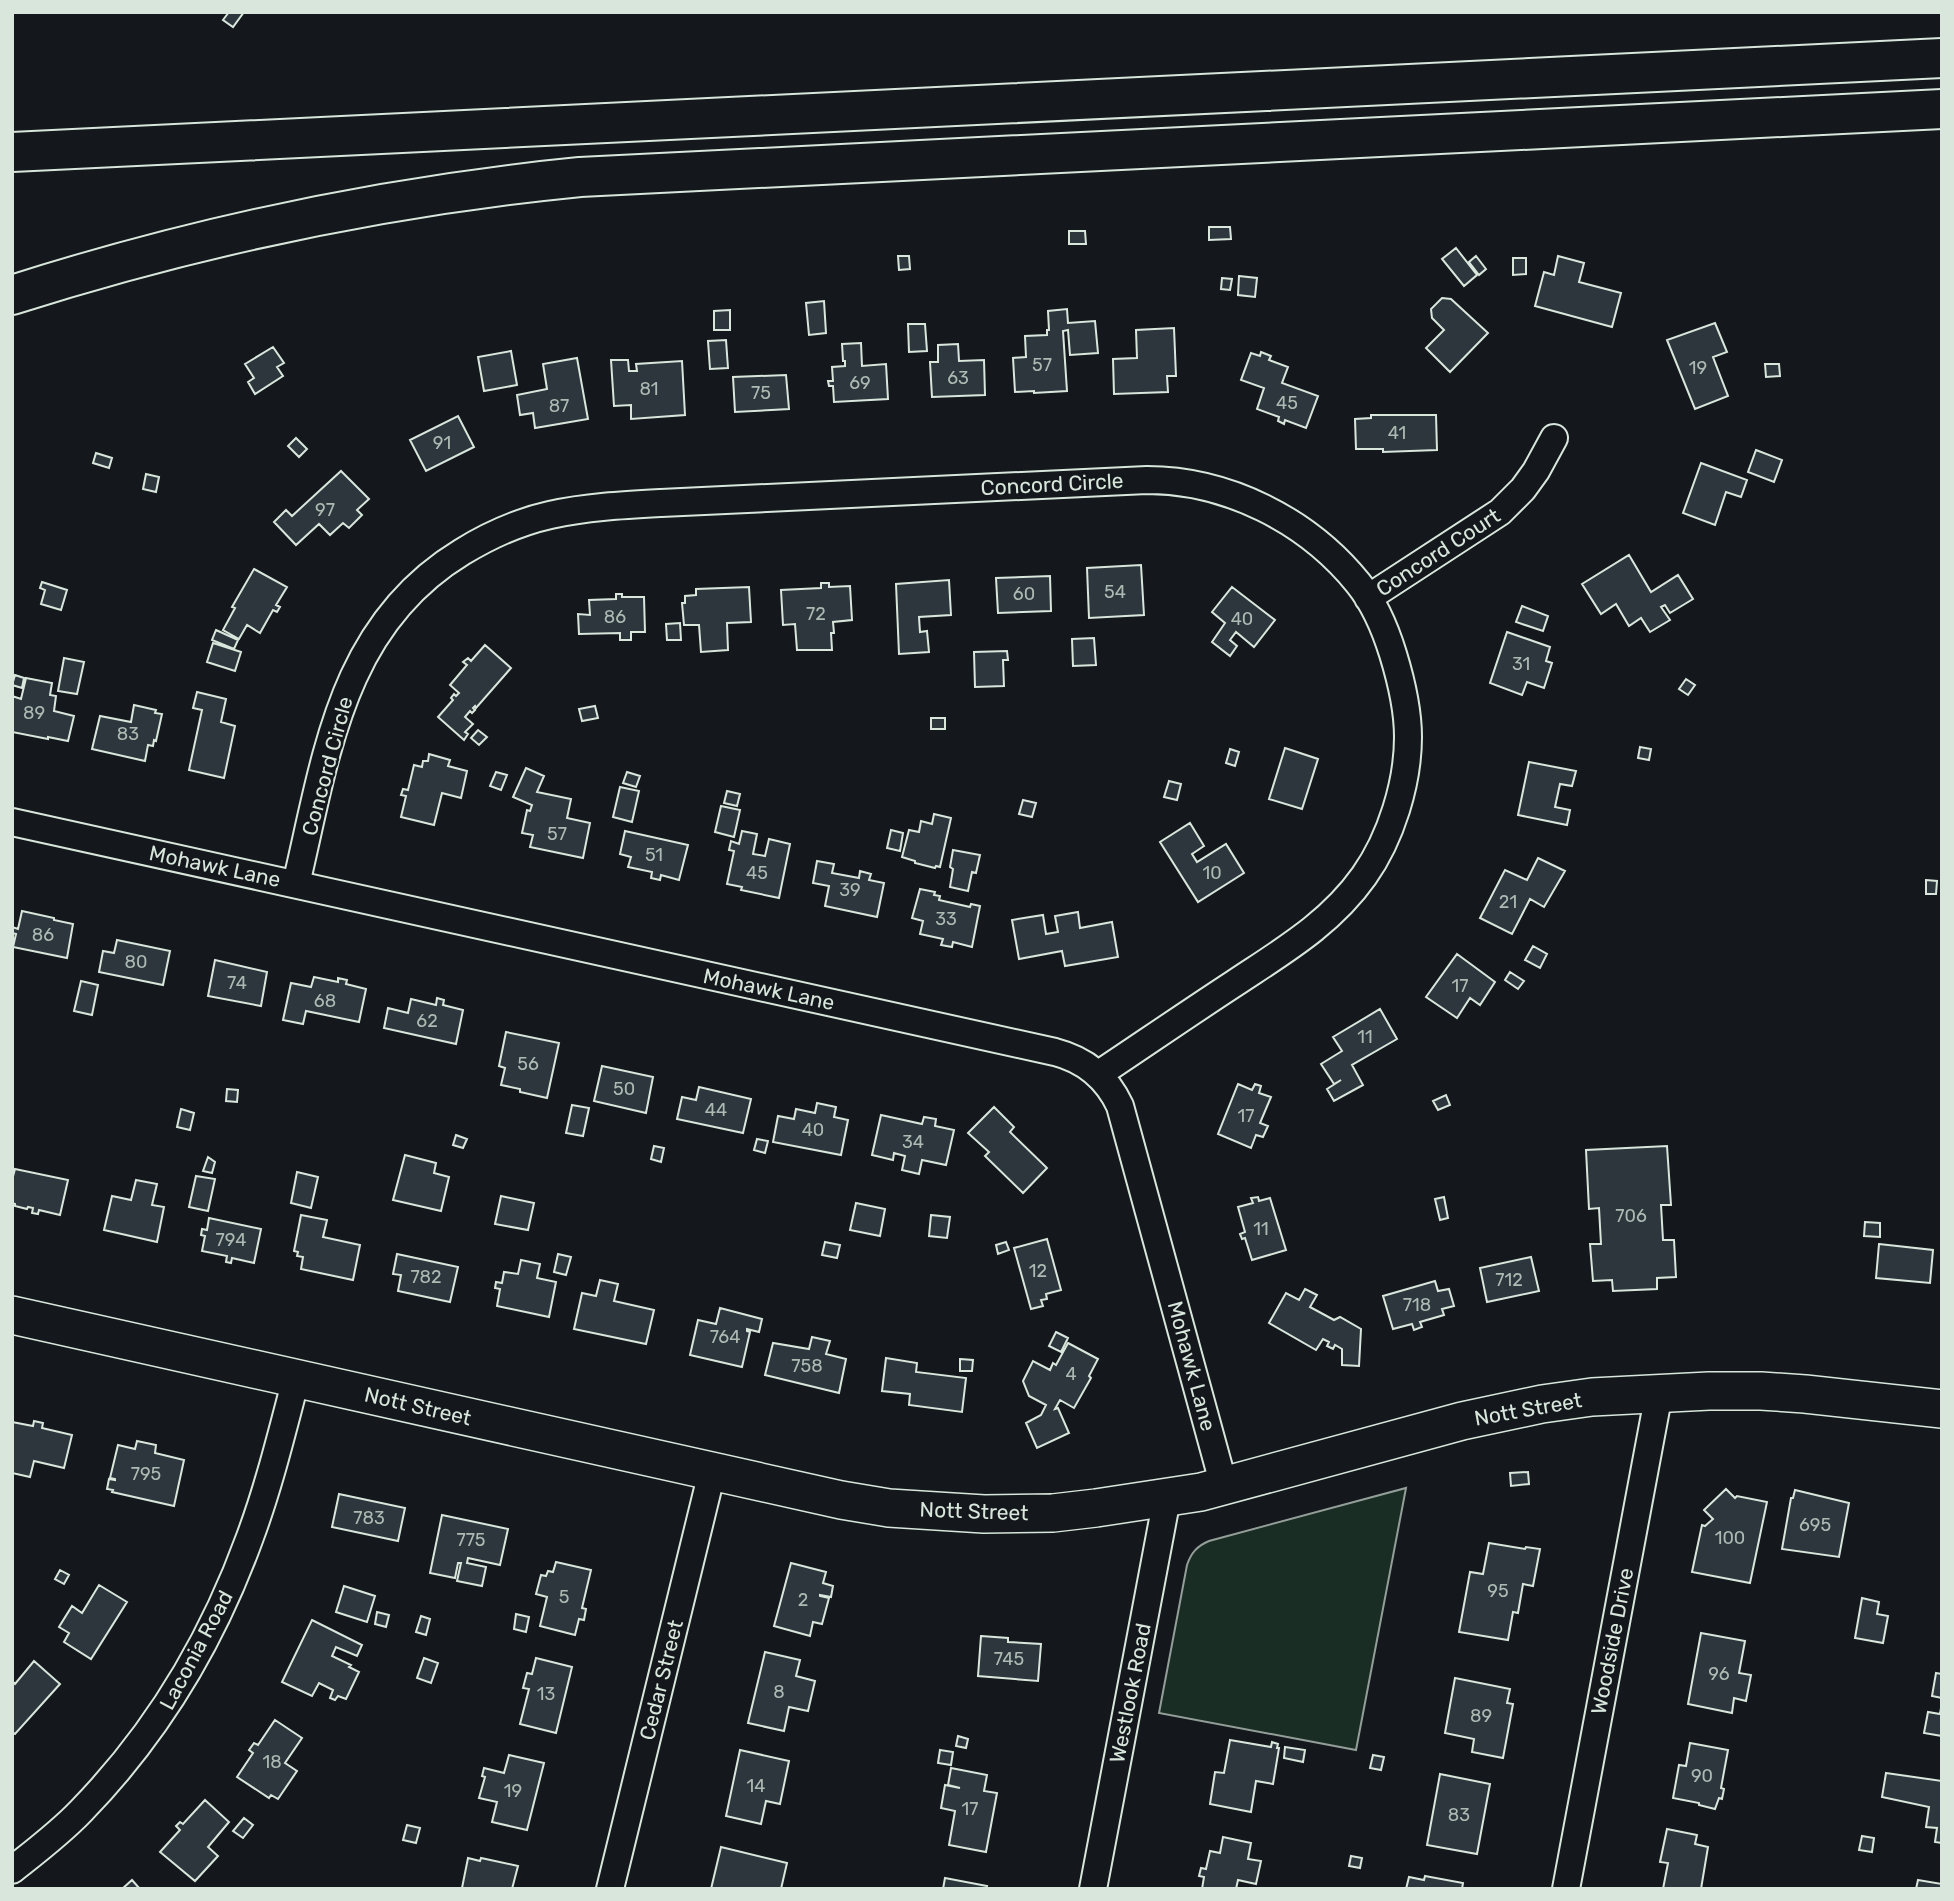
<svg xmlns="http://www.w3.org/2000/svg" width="1954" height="1901" font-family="Rubik,sans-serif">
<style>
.green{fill:#1a2d24;stroke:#939e99;stroke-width:2}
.building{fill:#2c363c;stroke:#d8e6dc;stroke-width:2}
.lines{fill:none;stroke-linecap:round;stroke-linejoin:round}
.street-casing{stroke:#d8e6dc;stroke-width:30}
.secondary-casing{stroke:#d8e6dc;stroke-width:40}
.highway-casing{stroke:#d8e6dc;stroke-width:42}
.street{stroke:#14181c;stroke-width:26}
.secondary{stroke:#14181c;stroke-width:37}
.highway{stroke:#14181c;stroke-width:38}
.labels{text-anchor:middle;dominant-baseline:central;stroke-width:5;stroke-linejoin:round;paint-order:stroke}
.number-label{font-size:18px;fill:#adbab4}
.street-label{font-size:21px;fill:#d8e6dc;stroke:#14181c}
</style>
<rect width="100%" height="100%" fill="#14181c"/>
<path class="green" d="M1406 1488 1356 1750 1159 1713 1187 1565C1191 1553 1197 1546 1209 1541Z"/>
<path class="building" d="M229 12H244L233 27 223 20Z
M1209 227H1230L1231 239 1209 240Z
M1069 231H1085L1086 244H1069Z
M1456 248 1477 275 1464 286 1442 259Z
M898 256H909L910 269 899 270Z
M1476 256 1486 269 1479 275 1469 262Z
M1558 256 1584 263 1579 282 1621 293 1612 327 1535 306 1544 272 1554 275Z
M1513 258H1526V274L1513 275Z
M1239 276 1257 278 1255 297 1238 295Z
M1222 278 1232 279 1230 290 1221 289Z
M1442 298 1451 299 1488 333 1450 372 1426 348 1444 330 1432 318 1431 309Z
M824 301 826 333 809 335 806 303Z
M1067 309 1068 323 1095 321 1098 353 1070 355 1068 330 1063 331 1067 391 1034 393V391L1015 392 1013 358 1026 357 1025 336 1047 335V330H1049L1048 311Z
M730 310V330H714V311Z
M1715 323 1727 352 1713 357 1728 396 1695 409 1667 340Z
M908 324H925L927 351 909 352Z
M1174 328 1176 376H1167L1168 392 1114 394 1113 359 1137 358 1136 330Z
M726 340 728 368 710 369 708 341Z
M861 343 862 366 886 364 888 399 834 402 833 386H829L828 381H833L832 367 845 366V361H843L842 344Z
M958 344 959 361 984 360 985 395 932 397 930 362H938V345Z
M273 347 284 363 277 367 283 376 255 394 248 382 254 378 245 364Z
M511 351 517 385 484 391 478 357Z
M1261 352 1271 356 1269 360 1288 367 1282 383 1318 396 1306 428 1285 420 1284 424 1278 421 1279 417 1257 409 1264 388 1241 380 1251 353 1260 356Z
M577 358 588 419 535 428 533 413 520 415 517 395 547 389 543 364Z
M611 360H628L629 371H637L636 364 682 361 685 415 631 419V405L614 406Z
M1765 364H1779L1780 376 1766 377Z
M786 375 789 409 735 412 733 377Z
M1371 415H1436L1437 450 1383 452V449H1356L1355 419 1371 418Z
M458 416 474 447 426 471 410 440Z
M296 438 307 449 299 457 288 446Z
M1756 450 1782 460 1774 482 1748 472Z
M96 453 112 458 109 468 93 463Z
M1701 463 1747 480 1741 497 1726 492 1715 525 1683 513Z
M341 471 369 499 357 510 362 515 349 528 343 523 330 535 319 524 296 545 274 522 286 510 292 516Z
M146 474 159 477 156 492 143 489Z
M1629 555 1651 592 1678 575 1693 599 1670 613 1665 605 1661 607 1670 620 1650 632 1641 618 1629 626 1616 604 1601 614 1582 584Z
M1141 565 1144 615 1089 618 1087 568Z
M254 569 287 587 276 605 280 607 277 612 273 610 260 633 247 625 239 639 223 630 235 608 232 607Z
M1050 576 1051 611 998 613 996 578Z
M949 580 951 615 919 617 920 632 927 631 929 652 899 654 896 584Z
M42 582 67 590 61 610 41 604 45 590 40 588Z
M821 583H829V587L850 586 852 620 833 622 834 633H831L832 650H797L795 624 783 625 781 590 821 588Z
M749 587 751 622 727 623 728 650 701 652 699 625H684L682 603H685V596L696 595V589Z
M1232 587 1275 620 1254 647 1236 632 1230 640 1237 646 1230 656 1212 642 1225 623 1212 612Z
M616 594H622V597H644L645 632H631V640H620V633L579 634 578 614 590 615 589 600 616 599Z
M1522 606 1548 616 1543 631 1516 622Z
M680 623 681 640H667L666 624Z
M216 630 238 640 234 649 212 640Z
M1507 632 1550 647 1546 661 1552 663 1544 688 1527 682 1522 695 1490 683Z
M1094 638 1096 665 1073 666 1072 639Z
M213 643 241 652 235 671 207 662Z
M485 645 511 668 476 708 475 706 473 708 475 710 472 713 470 711 465 717 473 724 465 732 468 734 464 740 438 717 453 700 451 698 454 694 456 696 459 693 450 685 467 665 463 662 468 658 471 661Z
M1007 651 1008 660H1003L1004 686 975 687 974 652Z
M64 658 84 662 77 694 58 691Z
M15 675 24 678 22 688 12 685Z
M26 678 52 683 50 695 56 696 54 711 74 716 68 741 48 737V739L12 732V692V696L21 699Z
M1686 679 1695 685 1688 695 1679 689Z
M197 692 226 699 221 722 235 726 224 778 189 770 202 710 193 708Z
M134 705 156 710 155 713 162 714 156 741 154 740 153 746 148 745 145 761 92 749 100 716 131 722Z
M595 706 598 718 582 721 579 709Z
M931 718H945V729H931Z
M478 730 487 737 479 745 471 738Z
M1640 747 1651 749 1649 760 1638 758Z
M1285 748 1318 759 1302 809 1269 799Z
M1230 749 1239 752 1235 766 1226 763Z
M429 754 450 760 448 766 467 771 461 798 442 793 434 825 401 817 406 796 401 795 403 789 408 790 414 765 422 767 423 761H428Z
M1529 762 1576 771 1572 786 1560 784 1555 807 1570 810 1567 825 1518 815Z
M526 768 544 776 537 792 571 799 567 818 590 823 583 858 530 847 533 835 522 833 527 810 530 811 532 805 513 797Z
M496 772 507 775 501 790 490 786Z
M627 772 640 776 636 787 623 783Z
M1169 781 1181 784 1177 800 1164 797Z
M620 787 639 791 632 822 613 817Z
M727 791 740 794 737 806 724 803Z
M1023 800 1036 803 1032 817 1019 814Z
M721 806 740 810 734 837 715 832Z
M934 814 951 818 940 867 936 866 935 868 915 863V861L902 857 909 830 919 832 921 821 932 824Z
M1190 823 1204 846 1192 854 1197 862 1226 844 1244 873 1198 902 1160 842Z
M891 830 903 833 900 851 887 848Z
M625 831 688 845 679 880 661 875 660 880 651 878 652 872 628 867 631 857 620 854Z
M742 831 757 834 753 854 765 856 769 839 790 844 779 898 741 890 742 887 727 884 734 851 729 850 731 841 739 844Z
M953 850 980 855 976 873 972 872 968 891 950 887 953 869 950 867Z
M1538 858 1565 871 1544 907 1530 899 1512 934 1480 918 1505 870 1527 880Z
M817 861 834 864 832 873 859 878 860 871 871 874 869 880 884 883 877 917 825 906 829 886 813 883Z
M1926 880 1937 881 1936 894H1926Z
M920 889 935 892 934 895 940 896 939 900 970 907 971 904 980 906 972 947 953 942 952 947 941 945 943 939 920 934 923 921 912 918Z
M22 911 54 918V920L73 924 67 958 13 947 16 934 12 933V927L18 929Z
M1078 912 1080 928 1112 922 1118 957 1065 966 1062 951 1019 959 1012 920 1043 915 1046 934 1058 932 1055 916Z
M117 940 170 951 163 985 99 972 103 951 114 953Z
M1533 946 1547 954 1540 968 1525 960Z
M1457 954 1495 982 1480 1005 1470 998 1457 1018 1426 997Z
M215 960 267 972 261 1006 208 996Z
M1510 972 1524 981 1518 989 1505 980Z
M314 977 338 982V978L347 980 346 984 366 989 359 1022 306 1011 303 1024 283 1020 291 983 311 987Z
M81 981 98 985 92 1015 74 1011Z
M437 998 444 1000 443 1005 463 1010 456 1044 384 1028 388 1008 408 1013 411 999 436 1005Z
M1380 1009 1397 1039 1352 1065 1363 1085 1334 1101 1327 1089 1341 1080 1334 1084 1321 1064 1342 1051 1333 1037Z
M506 1032 559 1043 547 1098 520 1092V1089L501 1085 505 1068 499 1066Z
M602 1066 653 1077 646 1113 594 1101Z
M1238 1084 1252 1090 1255 1084 1261 1086 1259 1093 1271 1097 1260 1123 1268 1126 1263 1137 1256 1135 1251 1148 1218 1134Z
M699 1087 751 1099 743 1133 677 1119 682 1097 696 1100Z
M227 1089 238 1090 237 1102 226 1101Z
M1446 1095 1450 1105 1438 1110 1433 1101Z
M817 1103 836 1107 834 1117 848 1120 841 1155 773 1142 778 1116 794 1119 796 1109 815 1113Z
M572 1105 589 1108 583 1136 566 1133Z
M994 1107 1014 1127 1010 1132 1047 1168 1023 1193 985 1156 989 1152 968 1133Z
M181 1109 194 1113 190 1130 177 1127Z
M881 1115 922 1124 924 1117 936 1119 935 1126 954 1130 946 1165 922 1160 919 1174 902 1170 905 1156 894 1153 893 1160 872 1155Z
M456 1135 467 1139 463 1148 453 1145Z
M757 1139 768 1141 765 1153 754 1150Z
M654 1146 664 1148 661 1162 651 1159Z
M1667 1146 1671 1205H1661L1663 1240H1674L1676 1277 1657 1278V1289L1613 1291 1612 1280 1593 1281 1590 1244H1601L1599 1208 1589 1209 1586 1150Z
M405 1155 436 1163 434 1173 449 1177 441 1211 393 1200Z
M208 1157 215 1162 212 1173 203 1171Z
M15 1169 68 1180 60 1215 39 1210 38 1214 32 1213 33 1208 28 1207 27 1209 15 1206V1204L12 1203V1180Z
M297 1172 318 1177 311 1208 291 1203Z
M196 1176 215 1179 208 1211 189 1207Z
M136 1180 157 1184 152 1205 164 1207 157 1242 104 1230 112 1196 131 1200Z
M501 1196 534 1203 528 1230 495 1224Z
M1258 1197 1259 1201 1270 1198 1286 1250 1252 1260 1245 1238 1242 1239 1240 1234 1245 1232 1238 1207 1253 1203 1251 1198Z
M1444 1197 1448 1218 1440 1220 1435 1199Z
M856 1203 885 1209 880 1236 850 1230Z
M301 1215 327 1220 323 1237 360 1245 353 1280 301 1269 303 1257 297 1256 298 1252 294 1251Z
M931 1215 950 1217 947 1238 929 1236Z
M209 1218 261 1229 254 1263 232 1258 231 1263 226 1262 227 1256 202 1251 205 1236 201 1235 202 1229 207 1230Z
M1865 1222 1880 1223V1237L1864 1236Z
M1047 1239 1061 1290 1046 1294 1047 1299 1041 1300 1043 1306 1031 1309 1014 1248Z
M825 1242 840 1245 837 1258 822 1255Z
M1006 1242 1009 1250 998 1254 996 1245Z
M1879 1244 1933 1250 1930 1283 1876 1278Z
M397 1254 458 1267 450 1302 398 1291 401 1275 393 1274Z
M558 1254 571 1257 566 1275 554 1272Z
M1531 1257 1539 1291 1487 1302 1480 1268Z
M521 1260 540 1264 537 1278 556 1282 549 1317 497 1306 500 1289 495 1288 496 1282 502 1283 504 1272 518 1274Z
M600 1280 618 1284 614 1301 654 1310 646 1344 574 1329 582 1293 596 1296Z
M1435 1281 1438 1291 1449 1289 1454 1306 1442 1309 1444 1315 1420 1322 1422 1327 1414 1330 1412 1324 1393 1329 1383 1296Z
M1305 1289 1317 1295 1310 1307 1334 1320 1340 1317 1361 1329 1359 1366 1342 1365V1349L1335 1345 1333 1349 1327 1346 1329 1342 1323 1339 1316 1350 1269 1323 1286 1293 1299 1300Z
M720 1308 762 1319 759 1332 747 1329V1331L750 1332 742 1367 690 1355 698 1320 716 1324Z
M1056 1332 1068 1338 1061 1352 1049 1346Z
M812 1337 830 1341 826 1354 846 1359 839 1393 765 1375 773 1343 809 1349Z
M1068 1343 1098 1359 1089 1376 1091 1378 1074 1408 1060 1400 1055 1409 1058 1408 1069 1433 1037 1448 1026 1423 1041 1415 1046 1405 1029 1396 1023 1381 1033 1361 1050 1370 1053 1363 1056 1365Z
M886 1358 917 1363 916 1372 966 1378 962 1412 909 1405 910 1394 882 1391Z
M960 1359 973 1360 972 1371H960Z
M34 1421 43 1423 42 1428 72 1435 64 1468 34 1461 30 1477 12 1473V1422L33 1426Z
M137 1441 156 1445 155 1453 184 1460 174 1506 112 1492 113 1490 107 1489 109 1479 115 1480V1479L110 1478 118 1445 135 1449Z
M1528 1472 1529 1484 1511 1486 1510 1473Z
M1726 1489 1735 1498 1737 1496 1767 1502 1750 1583 1692 1572 1702 1525 1705 1526 1713 1519 1704 1510Z
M1795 1490 1849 1503 1839 1557 1782 1549 1791 1498H1793Z
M339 1494 405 1508 398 1541 332 1527Z
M442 1515 508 1529 500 1565 468 1558 467 1563 486 1567 482 1586 457 1581 461 1563H458L455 1578 430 1573Z
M1489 1543 1525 1549 1526 1547 1540 1549 1533 1586 1523 1584 1518 1613 1513 1612 1508 1640 1459 1632 1470 1572 1483 1574Z
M556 1562 591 1570 582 1608 586 1609 584 1620 579 1619 575 1635 540 1626 547 1597 536 1594 541 1575 546 1576 548 1571 553 1572Z
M791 1563 826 1572 823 1583 833 1586 831 1597 820 1595V1596L829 1598 822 1624 813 1622 810 1636 774 1626Z
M60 1570 69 1575 64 1584 55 1579Z
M99 1585 127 1602 91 1659 64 1642 69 1633 59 1627 72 1606 82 1613Z
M344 1586 375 1596 367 1622 336 1612Z
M1862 1598 1879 1602 1877 1614 1888 1616 1883 1643 1855 1638Z
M377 1612 389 1615 386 1627 375 1624Z
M516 1614 529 1617 526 1632 514 1629Z
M421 1616 430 1619 426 1635 416 1632Z
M312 1620 362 1645 357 1656 336 1647 332 1656 351 1665 349 1667 359 1672 346 1699 338 1696 335 1700 330 1698 333 1690 319 1683 312 1696 282 1682Z
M1701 1633 1745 1641 1739 1673 1751 1675 1746 1701 1734 1698 1732 1713 1688 1704Z
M981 1636 1008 1638V1642L1041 1644 1038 1681 978 1676Z
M765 1652 800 1660 796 1676 815 1681 808 1711 789 1707 784 1731 748 1723Z
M424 1658 438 1663 431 1683 417 1678Z
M536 1658 572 1667 556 1733 520 1724 529 1689 523 1688 527 1673 532 1674Z
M34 1661 60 1684 15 1734 12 1732V1681L15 1684Z
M1936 1673 1942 1674V1698L1932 1696Z
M1455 1678 1510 1689 1507 1703 1513 1704 1503 1758 1472 1752 1474 1739 1445 1733Z
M1942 1702V1736L1924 1733 1928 1712 1940 1714Z
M275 1720 302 1738 285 1763 297 1771 278 1799 271 1795 269 1798 237 1777 253 1753 249 1750 254 1743 258 1745Z
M958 1736 968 1739 966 1748 956 1746Z
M1230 1740 1271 1747 1272 1742 1278 1744 1277 1748H1279L1273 1784 1256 1781 1251 1812 1210 1804 1215 1772 1224 1773Z
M1690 1743 1728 1750 1721 1788 1724 1789 1722 1799 1719 1798 1715 1809 1699 1805V1803L1673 1798 1679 1765 1686 1766Z
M1285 1747 1305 1750 1303 1762 1284 1758Z
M740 1750 789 1761 780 1804 766 1801 761 1824 726 1816Z
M940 1750 953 1752 951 1765 938 1763Z
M509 1755 544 1763 527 1830 492 1822 497 1802 479 1798 485 1777 482 1776 484 1768 504 1773Z
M1373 1755 1384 1757 1381 1770 1370 1768Z
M951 1768 987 1775 984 1791 997 1793 986 1852 949 1845 955 1811 941 1808 945 1785 960 1788 948 1785Z
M1886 1773 1942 1781V1843L1935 1842 1937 1828 1926 1827 1929 1807 1882 1797Z
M1440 1774 1490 1784 1477 1854 1427 1845Z
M205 1800 229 1822 208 1847 218 1856 195 1881 160 1852 180 1830 176 1826 180 1822 183 1824Z
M244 1818 253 1825 243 1838 233 1831Z
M407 1825 420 1828 416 1843 403 1840Z
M1667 1829 1697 1835 1695 1844 1708 1847 1701 1889H1663L1668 1863 1660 1862Z
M1862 1836 1874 1838 1872 1852 1859 1850Z
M1223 1837 1251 1843 1248 1859 1261 1861 1256 1884 1238 1880 1236 1889H1202L1204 1877 1199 1876 1201 1868 1206 1869 1210 1851 1220 1853Z
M721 1847 787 1863 781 1889H711Z
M1351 1856 1362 1858 1360 1868 1349 1866Z
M468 1858 480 1861 481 1858 518 1866 512 1889 462 1888Z
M1425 1876 1463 1883 1462 1889H1406L1409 1877 1424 1880Z
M945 1878 987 1886 986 1889H943Z
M132 1880 140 1889H122Z
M1918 1880 1942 1884V1889H1916Z"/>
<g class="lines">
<g class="street-casing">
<path id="street" d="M1368 598 1500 512 1523 489 1536 471 1554 438
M12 822 1055 1052C1086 1060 1107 1078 1120 1106L1224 1486
M296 884C326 758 340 626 462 552 488 536 519 522 550 515 586 507 624 505 661 503L1147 480C1227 480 1307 520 1358 583 1375 604 1385 628 1393 654 1401 680 1408 709 1408 737 1408 783 1391 838 1364 876 1330 924 1283 951 1235 983 1189 1013 1144 1044 1099 1074
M12 1870C36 1851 60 1833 81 1811 157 1733 213 1639 250 1537 269 1486 282 1432 296 1379
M610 1889 712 1472
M1093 1889 1167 1498
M1566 1889 1659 1393"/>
</g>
<g class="secondary-casing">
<path id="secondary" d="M12 1315 841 1500 889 1508 984 1514 1053 1513 1096 1508 1201 1492 1462 1421 1542 1404 1592 1397 1709 1391H1761L1805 1394 1942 1409"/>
</g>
<g class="highway-casing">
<path id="highway" d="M12 152 1942 58
M12 295C197 236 387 196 580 177L1942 109"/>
</g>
<use href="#street" class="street"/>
<use href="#secondary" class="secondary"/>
<use href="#highway" class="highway"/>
</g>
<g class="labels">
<g class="number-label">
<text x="1042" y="365">57</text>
<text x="1698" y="368">19</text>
<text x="958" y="378">63</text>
<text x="860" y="383">69</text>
<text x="649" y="389">81</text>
<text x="761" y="393">75</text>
<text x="1287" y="403">45</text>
<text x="559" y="406">87</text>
<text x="1397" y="433">41</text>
<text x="442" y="443">91</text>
<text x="325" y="510">97</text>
<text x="1115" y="592">54</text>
<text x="1024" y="594">60</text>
<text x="816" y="614">72</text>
<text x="615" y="617">86</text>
<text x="1242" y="619">40</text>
<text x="1521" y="664">31</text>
<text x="34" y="713">89</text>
<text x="128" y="734">83</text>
<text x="557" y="834">57</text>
<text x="654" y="855">51</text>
<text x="757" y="873">45</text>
<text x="1212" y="873">10</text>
<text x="850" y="890">39</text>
<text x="1508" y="902">21</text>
<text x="946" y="919">33</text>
<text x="43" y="935">86</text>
<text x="136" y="962">80</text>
<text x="237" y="983">74</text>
<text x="1460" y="986">17</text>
<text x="325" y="1001">68</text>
<text x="427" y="1021">62</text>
<text x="1365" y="1037">11</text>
<text x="528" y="1064">56</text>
<text x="624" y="1089">50</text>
<text x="716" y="1110">44</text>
<text x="1246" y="1116">17</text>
<text x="813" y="1130">40</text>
<text x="913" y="1142">34</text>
<text x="1631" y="1216">706</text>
<text x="1261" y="1229">11</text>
<text x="231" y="1240">794</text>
<text x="1038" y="1271">12</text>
<text x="426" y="1277">782</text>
<text x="1509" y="1280">712</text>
<text x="1417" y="1305">718</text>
<text x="725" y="1337">764</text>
<text x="807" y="1366">758</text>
<text x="1071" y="1374">4</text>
<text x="146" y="1474">795</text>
<text x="369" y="1518">783</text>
<text x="1815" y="1525">695</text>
<text x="1730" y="1538">100</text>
<text x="471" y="1540">775</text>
<text x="1498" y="1591">95</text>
<text x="564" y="1597">5</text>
<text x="803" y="1600">2</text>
<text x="1009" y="1659">745</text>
<text x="1719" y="1674">96</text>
<text x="779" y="1692">8</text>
<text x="546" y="1694">13</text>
<text x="1481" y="1716">89</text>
<text x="272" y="1762">18</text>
<text x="1702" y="1776">90</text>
<text x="756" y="1786">14</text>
<text x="513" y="1791">19</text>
<text x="970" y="1809">17</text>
<text x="1459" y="1815">83</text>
</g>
<g class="street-label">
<text transform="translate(1052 484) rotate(-3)">Concord Circle</text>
<text transform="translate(1438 552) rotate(-33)">Concord Court</text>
<text transform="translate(327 766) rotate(-75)">Concord Circle</text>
<text transform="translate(215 866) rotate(12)">Mohawk Lane</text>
<text transform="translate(769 989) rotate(12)">Mohawk Lane</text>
<text transform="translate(1192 1366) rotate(75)">Mohawk Lane</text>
<text transform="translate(418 1406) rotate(13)">Nott Street</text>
<text transform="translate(1528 1409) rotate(-10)">Nott Street</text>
<text transform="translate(974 1511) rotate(2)">Nott Street</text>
<text transform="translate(1612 1641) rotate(-79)">Woodside Drive</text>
<text transform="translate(196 1650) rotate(-62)">Laconia Road</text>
<text transform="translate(661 1680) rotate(-76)">Cedar Street</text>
<text transform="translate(1130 1693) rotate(-79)">Westlook Road</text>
</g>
</g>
<rect width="1954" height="1901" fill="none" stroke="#d8e6dc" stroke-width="28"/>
</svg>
